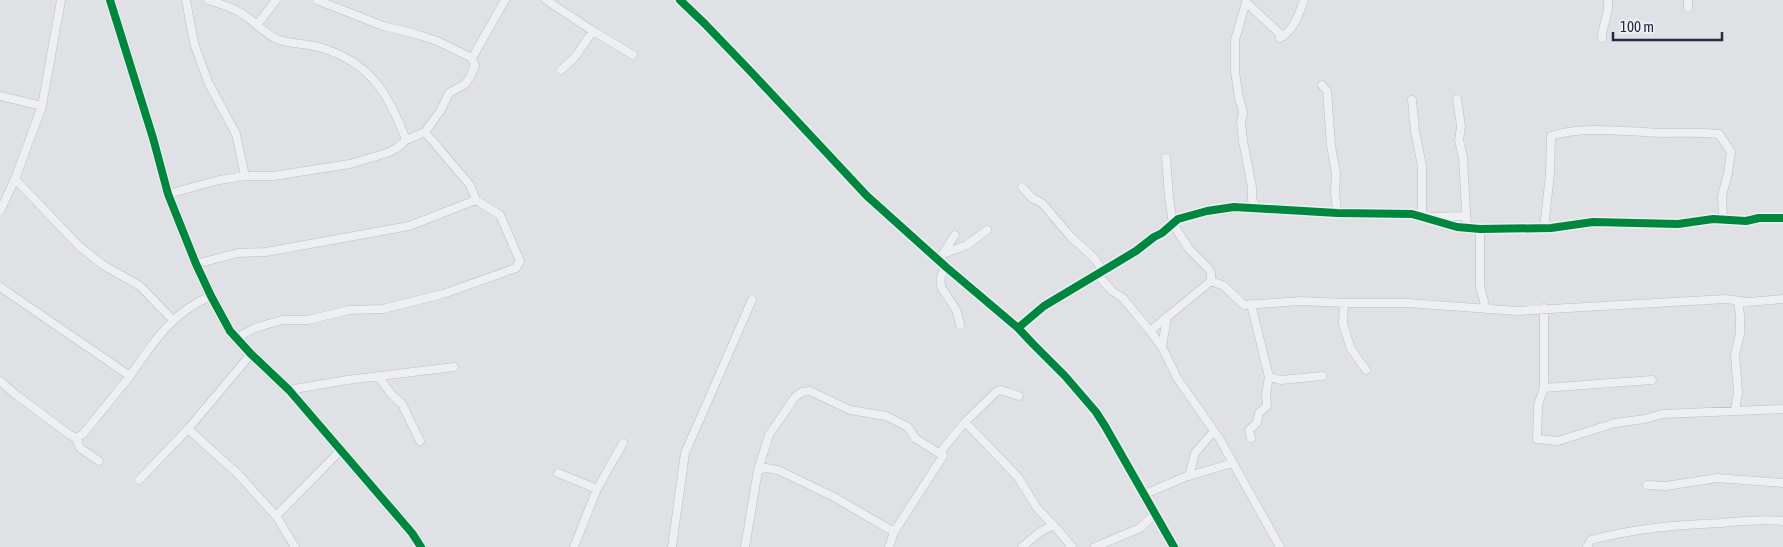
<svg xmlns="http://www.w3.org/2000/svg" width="1783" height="547" font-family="'Asap Condensed',sans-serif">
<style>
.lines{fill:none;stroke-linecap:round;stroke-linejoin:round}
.minor-casing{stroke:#bcbec3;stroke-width:9}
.tertiary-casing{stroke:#bcbec3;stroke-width:11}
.minor{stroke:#eeeff2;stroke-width:8}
.tertiary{stroke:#eeeff2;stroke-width:10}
.cycleway-casing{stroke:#eceff6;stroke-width:11}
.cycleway{stroke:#00873e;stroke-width:8}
</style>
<rect width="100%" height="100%" fill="#dfe1e5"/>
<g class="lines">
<g class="minor-casing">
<path id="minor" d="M186 0 194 43 208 82 236 134 245 176
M208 0C221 4 235 8 247 17 257 24 265 34 277 39 292 45 308 43 322 48 371 63 389 95 406 140
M546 0 593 31 633 55
M680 0 705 24 753 74 867 196 946 267 1018 328 1033 344 1065 376 1096 412 1105 426 1174 547
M1688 8V0
M257 25 276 0
M1602 38C1602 24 1610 14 1608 0
M472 58 505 0
M561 70 575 57 593 31
M1322 85 1327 91 1331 146 1336 173 1335 192 1337 213
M0 96 42 106
M1457 99 1461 126 1459 140 1463 157 1467 228
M1412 100 1415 131 1422 166V216
M15 179 80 247 103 265 140 286 173 320
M1022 187 1032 198 1042 203 1071 237 1093 257 1103 270
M168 194 219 180 245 176H273L350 164 387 153 397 148 406 140 425 132 441 110 449 93 465 84 470 77 475 66 472 58 437 41 416 34 383 26 317 0
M1258 209 1252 200V187L1243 141 1241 122 1243 112 1239 98 1235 72V40L1246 2 1280 34V38C1294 31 1299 13 1304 0
M0 211 15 179 42 106 61 0
M1430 217 1466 216
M1544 228 1550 174 1551 136C1583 125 1628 132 1662 133 1682 133 1699 132 1719 134L1731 152 1728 173 1722 196 1723 219
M1480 229V286L1486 309
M943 254 967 245 987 230
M942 255 955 235
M196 264 238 253 266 252 409 226 476 200
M946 267C932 287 948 293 956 310 958 315 959 320 960 325
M1097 274 1112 291 1123 298 1150 331 1211 281V273L1208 268 1189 249 1173 224 1169 197 1166 158
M1211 281 1224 286 1244 305 1300 301 1344 303 1343 324 1351 349 1366 370
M0 287 130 376C153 343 172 312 211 296
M1344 303H1408L1517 311 1726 299 1749 302 1783 299
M1251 304 1269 377 1281 380 1322 376
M1544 308V388L1652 380
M1018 328 1044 306 1136 251 1154 237 1162 233 1178 219 1207 211 1234 207 1337 213 1412 214 1457 227 1480 229 1551 228 1593 222 1678 224 1713 219 1746 221 1759 218H1783
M1150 331 1162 347 1177 378 1219 438 1280 547
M236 338 255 328 282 320H308L349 310 383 309 443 294 516 268 520 261 500 215 476 200 470 185 425 132
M1162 347 1167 317
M251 354 188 429 238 474 276 516 295 547
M379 377 391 394 402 404 420 441
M0 381 15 394 70 435 76 438 83 434 130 376
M1544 388 1538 405 1537 439 1558 441 1615 423 1645 419 1662 414 1783 409
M289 390 347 380 454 367
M1735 410 1738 392 1735 355 1740 334V315L1738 301
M965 422 1018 477 1037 508 1058 530 1072 547
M76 438 80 448 99 461
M1251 438 1249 430 1257 423 1259 413 1267 406 1266 394 1269 377
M758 470 766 468 778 470 834 497 894 532
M558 473 597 489
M1189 476 1195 453 1214 431
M139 480 188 429
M1647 485 1666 486 1717 478 1783 483
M1145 494 1185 477 1233 463
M276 516 340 451
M574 547 597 489 623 443
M672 547 685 453 752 300
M745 547 758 470 769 435 795 397 802 392 810 391 850 410 886 416 908 427 915 438 943 456
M889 547 894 532 943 456 942 450 965 422 996 392 1001 390 1019 396
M1022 547 1040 532 1053 525
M1095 547 1140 528 1156 513
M1587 547 1591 540C1637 528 1675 525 1721 523 1741 521 1763 519 1783 521"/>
</g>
<g class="tertiary-casing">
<path id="tertiary" d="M110 0 153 138 168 194 196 264 211 296 230 331 251 354 289 390 412 533 421 547"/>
</g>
<use href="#minor" class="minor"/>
<use href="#tertiary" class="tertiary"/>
<g class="cycleway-casing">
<path id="cycleway" d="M110 0 153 138 168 194 196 264 211 296 230 331 251 354 289 390 412 533 421 547
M680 0 705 24 753 74 867 196 946 267 1018 328 1033 344 1065 376 1096 412 1105 426 1174 547
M1018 328 1044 306 1136 251 1154 237 1162 233 1178 219 1207 211 1234 207 1337 213 1412 214 1457 227 1480 229 1551 228 1593 222 1678 224 1713 219 1746 221 1759 218H1783"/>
</g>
<use href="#cycleway" class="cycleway"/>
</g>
<path d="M1613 32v8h109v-8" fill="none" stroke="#252c40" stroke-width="2.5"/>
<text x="1620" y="32" font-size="15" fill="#252c40" stroke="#eceff6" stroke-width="4" paint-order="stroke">100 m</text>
</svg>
